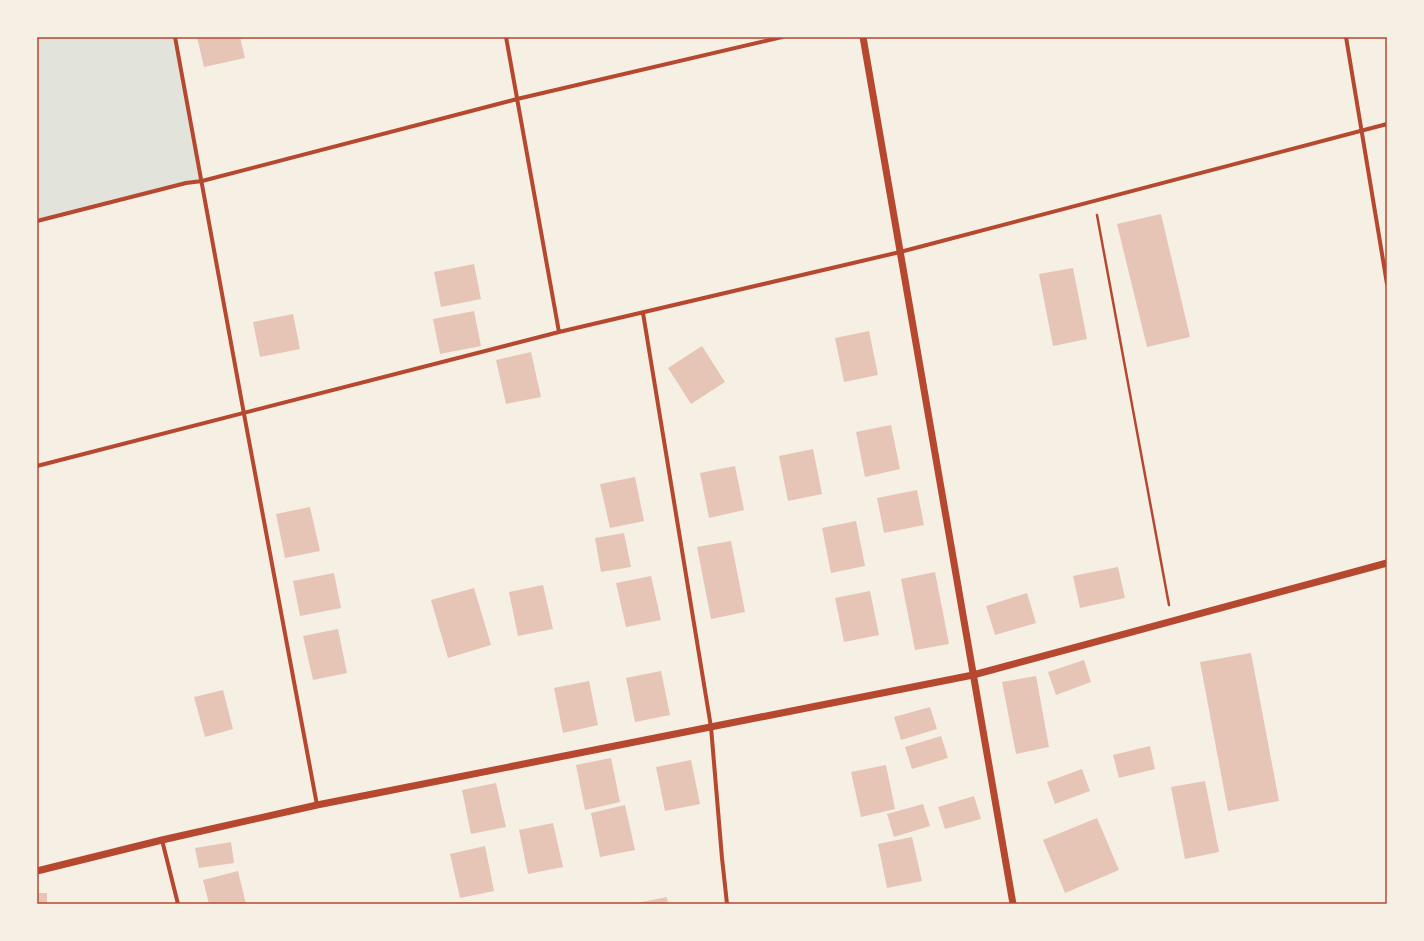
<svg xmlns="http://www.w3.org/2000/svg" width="1424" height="941" font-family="'Nunito Sans',sans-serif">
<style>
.green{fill:#e2e4dc}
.building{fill:#e6c5b7}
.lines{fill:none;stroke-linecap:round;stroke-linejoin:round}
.path{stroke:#b5482f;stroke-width:2.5}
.minor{stroke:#b5482f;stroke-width:4}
.tertiary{stroke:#b5482f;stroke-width:7}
.neatline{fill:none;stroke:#b5482f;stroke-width:1.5}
</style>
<rect width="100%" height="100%" fill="#f6efe4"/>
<path class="green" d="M37 37H175L202 181 37 221Z"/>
<path class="building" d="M197 37H240L245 58 204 67Z
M1161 214 1190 337 1147 347 1117 224Z
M474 264 481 299 441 307 434 272Z
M1073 268 1087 339 1053 346 1039 274Z
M474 311 481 346 440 354 433 319Z
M293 314 300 349 260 357 253 322Z
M869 331 878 375 844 382 835 338Z
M702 346 725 382 691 404 668 368Z
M531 352 541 397 506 404 496 360Z
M891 425 900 469 865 477 856 432Z
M813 449 822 494 788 501 779 456Z
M735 466 744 510 709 518 700 473Z
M635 477 644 521 610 528 600 484Z
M917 490 924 525 884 533 877 498Z
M310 507 320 551 285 558 276 514Z
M856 521 865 566 831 573 822 528Z
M624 533 631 567 601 572 595 538Z
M731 541 745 612 711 619 697 547Z
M1118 567 1125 598 1080 608 1073 576Z
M935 572 949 644 915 650 901 579Z
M334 573 341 608 300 616 293 581Z
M651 576 661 620 626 627 616 583Z
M543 585 553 629 518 636 509 592Z
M474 588 491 645 448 658 431 600Z
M870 591 879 635 844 642 835 598Z
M1027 593 1036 623 995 635 986 606Z
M338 629 347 673 313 680 303 636Z
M1251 653 1279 801 1228 811 1200 662Z
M1084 660 1091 682 1056 695 1048 672Z
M661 671 670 715 635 722 626 678Z
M1036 676 1049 747 1016 754 1002 682Z
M589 681 598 725 563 733 554 688Z
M223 690 233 729 205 737 194 697Z
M930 707 937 729 901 740 894 717Z
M941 736 948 758 912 769 905 747Z
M1150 746 1155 769 1119 778 1113 755Z
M611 758 620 802 585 810 576 765Z
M691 760 700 804 665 811 656 767Z
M886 765 895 809 861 817 851 772Z
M1082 769 1090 791 1055 804 1047 782Z
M1205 781 1219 852 1185 859 1171 787Z
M496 783 506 827 471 834 462 790Z
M974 796 981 819 945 829 938 807Z
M923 804 930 826 894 837 887 814Z
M625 805 635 850 600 857 591 813Z
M1097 818 1119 870 1065 893 1043 840Z
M553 823 563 867 528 874 519 830Z
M912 837 922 881 887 888 878 844Z
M231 842 234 863 199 868 195 848Z
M485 846 494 891 460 898 450 854Z
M238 871 246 904H209L203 880Z
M37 893H47V904H37Z
M667 897 668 904H637V903Z"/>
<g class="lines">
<path class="path" d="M1097 215 1169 605"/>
<path class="minor" d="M175 37 244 414 317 805
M506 37 559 332
M1346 37 1387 284
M37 221 186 183 202 181 517 99 782 37
M643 313 711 727 722 858 727 904
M37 466 559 332 900 252 1387 124
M162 840 178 904"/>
<path class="tertiary" d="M863 37 1013 904
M37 871 162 840 317 805 973 675 1387 563"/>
</g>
<rect width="1424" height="941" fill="none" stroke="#f6efe4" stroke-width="76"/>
<rect x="38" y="38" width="1348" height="865" class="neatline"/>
</svg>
